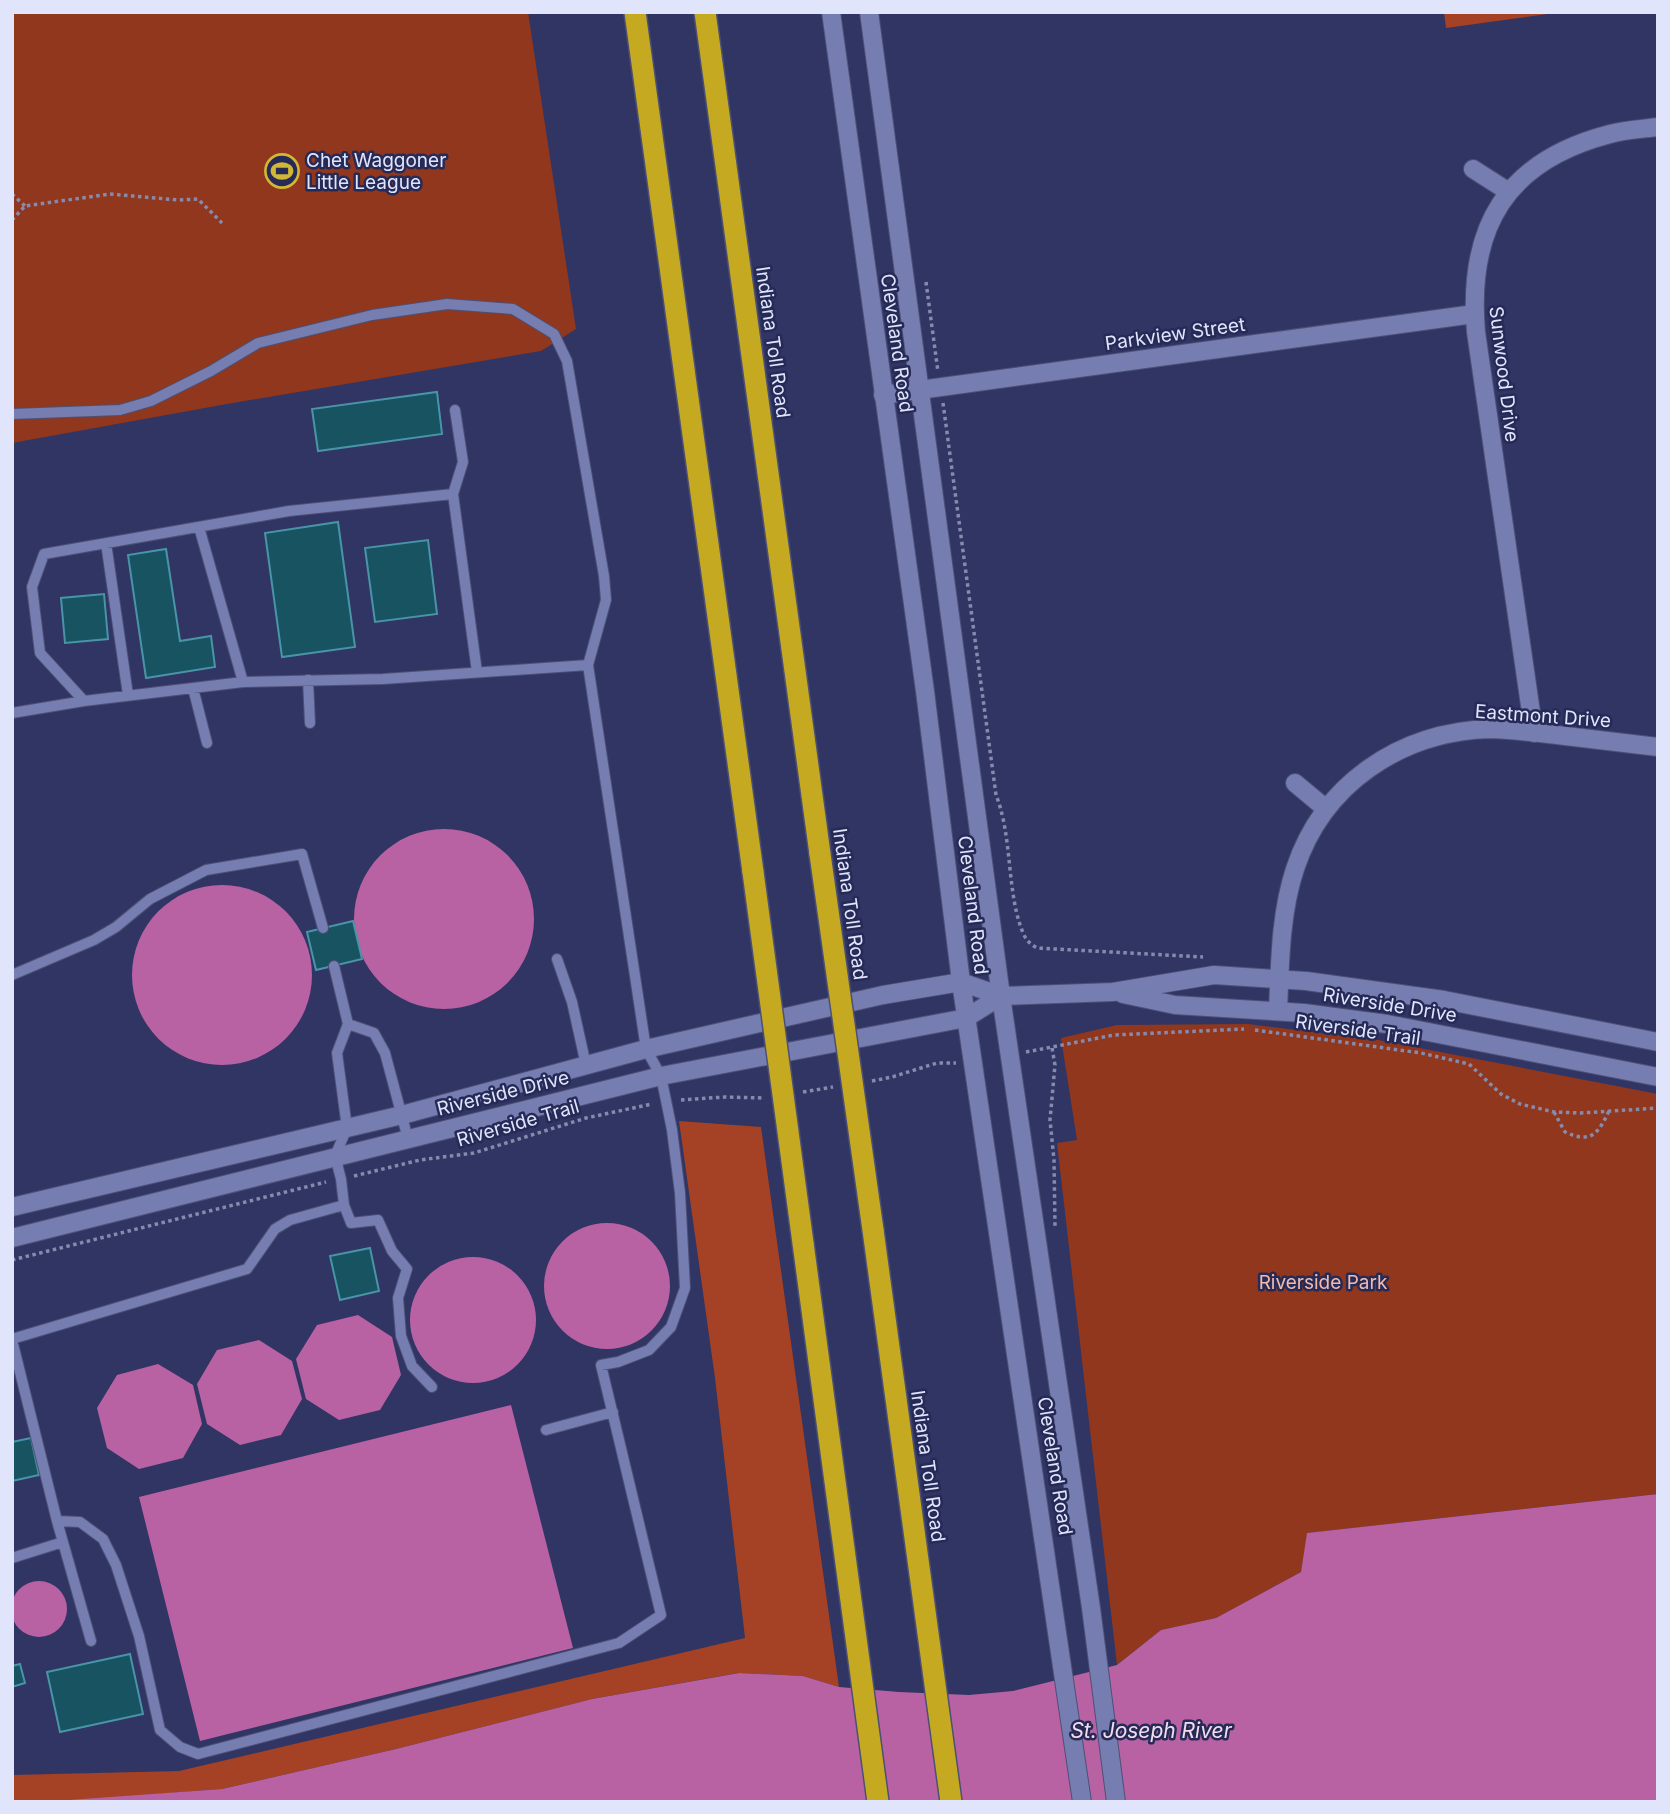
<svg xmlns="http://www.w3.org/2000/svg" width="1670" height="1814" font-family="Inter,sans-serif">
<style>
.green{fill:#90371d}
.forest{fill:#a54124}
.water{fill:#b862a4}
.building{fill:#175361;stroke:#4994a7;stroke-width:2}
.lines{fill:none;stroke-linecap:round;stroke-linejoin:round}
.lane-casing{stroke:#4d5075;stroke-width:12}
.street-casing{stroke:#4d5075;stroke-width:20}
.secondary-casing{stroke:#4d5075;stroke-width:20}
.highway-casing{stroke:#4d5075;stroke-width:24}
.path{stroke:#868bae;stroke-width:3.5;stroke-dasharray:3.5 3.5;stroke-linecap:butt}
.lane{stroke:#757db1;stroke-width:10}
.street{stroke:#757db1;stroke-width:18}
.secondary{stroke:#757db1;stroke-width:18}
.highway{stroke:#c4a921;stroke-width:21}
.highway-bridge-casing{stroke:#4d5075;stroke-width:24;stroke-linecap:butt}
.highway-bridge{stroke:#c4a921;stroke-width:21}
.labels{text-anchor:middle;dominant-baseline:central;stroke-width:5;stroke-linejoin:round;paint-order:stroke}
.poi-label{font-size:19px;fill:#e0e5fc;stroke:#262a57;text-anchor:start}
.street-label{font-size:19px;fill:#e0e5fc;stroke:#262a57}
.park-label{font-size:19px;fill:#f1baaa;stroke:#262a57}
.water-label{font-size:21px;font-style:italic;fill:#f3dcec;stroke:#262a57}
</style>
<rect width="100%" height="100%" fill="#303563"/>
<path class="green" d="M12 12H528L576 329 541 351 227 404 12 443Z
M1248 1024 1378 1040 1658 1094V1494L1308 1533 1301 1572 1216 1618 1161 1630 1117 1665 1057 1143 1077 1140 1061 1038 1117 1025Z"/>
<path class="forest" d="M1444 12H1562L1446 28Z
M679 1121 761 1127 839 1687 803 1676 738 1673 592 1699 396 1749 222 1789 70 1801 12 1802V1775L179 1771 745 1638 715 1378Z"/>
<path class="water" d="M354 919a90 90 0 1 1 180 0a90 90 0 1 1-180 0Z
M132 975a90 90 0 1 1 180 0a90 90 0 1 1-180 0Z
M544 1286a63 63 0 1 1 126 0a63 63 0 1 1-126 0Z
M410 1320a63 63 0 1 1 126 0a63 63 0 1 1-126 0Z
M358 1315 392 1337 401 1375 380 1410 339 1420 306 1399 296 1359 317 1325Z
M259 1340 292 1361 302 1399 281 1435 240 1445 207 1424 197 1384 217 1350Z
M158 1364 193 1385 202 1424 183 1458 139 1469 107 1448 97 1408 117 1375Z
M511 1405 573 1648 200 1741 139 1497Z
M1658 1494V1801L41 1802 222 1789 396 1749 592 1699 739 1673 803 1676 839 1687 899 1692 969 1695 1013 1691 1117 1665 1161 1630 1216 1618 1301 1572 1307 1533Z
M11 1609a28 28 0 1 1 56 0a28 28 0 1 1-56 0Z"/>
<path class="building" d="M437 392 442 434 318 451 312 409Z
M338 522 355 647 282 657 265 533Z
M428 540 437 614 375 622 365 548Z
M166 549 180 641 211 636 215 667 146 678 128 555Z
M104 594 108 639 65 643 61 598Z
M353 921 362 959 316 970 307 932Z
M370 1248 379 1291 340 1300 330 1256Z
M31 1438 39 1475 12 1481V1442Z
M130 1654 143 1714 60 1732 47 1672Z
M20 1664 25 1683 12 1687V1666Z"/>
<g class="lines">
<g class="lane-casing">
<path id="lane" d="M12 414 120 410 151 401 211 371 258 343 372 315 447 304 513 309 554 334 567 361 604 576 606 600 588 665 646 1049 661 1076 672 1130 680 1193 685 1288 671 1327 649 1350 618 1362 601 1365 661 1615 619 1643 198 1754 180 1747 160 1730 139 1636 116 1565 103 1539 80 1522 57 1521
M453 494 463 462 455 410
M199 527 243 682 383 679 588 665
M106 543 128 695
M308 680 310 723
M193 688 207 743
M84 701 40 653 32 587 44 554 289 511 453 494 477 672
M12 713 84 701 243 682
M557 959 572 1002 586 1065
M334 966 348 1024
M12 975 94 940 116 927 150 899 206 870 302 854 323 928
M344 1205 341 1179 335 1156 347 1128 337 1053 348 1024 374 1033 385 1053 408 1139
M12 1339 247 1269 275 1229 290 1220 344 1205 351 1223 378 1220 392 1251 407 1269 398 1298 401 1336 412 1366 432 1387
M12 1340 57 1521 91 1641
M546 1430 613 1412
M12 1558 63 1542"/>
</g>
<g class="street-casing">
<path id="street" d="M1473 169 1509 192
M883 395 1474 314
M1534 733 1476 332C1467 227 1506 161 1610 134 1625 130 1642 129 1658 127
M1295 783 1325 808
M1278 1011C1280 965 1280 914 1295 869 1323 784 1400 732 1489 729 1511 729 1535 733 1557 735 1591 739 1624 743 1658 747"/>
</g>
<g class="secondary-casing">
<path id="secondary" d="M831 12 925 691 961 982 1082 1802
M869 12 1001 996 1091 1608 1116 1802
M1123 994 1175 1005 1304 1013 1387 1024 1658 1077
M12 1207 402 1115 646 1049 883 995 961 982 1001 996 1113 992 1214 975 1306 981 1444 1000 1658 1042
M12 1238 661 1076 966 1018 1001 996"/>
</g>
<g class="highway-casing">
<path id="highway" d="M635 12 753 872
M705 12 820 854
M873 1230 951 1802
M803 1243 878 1802"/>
</g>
<path class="path" d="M12 194 25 206
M12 220 25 206 110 194 178 200 198 199 222 223
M926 282 938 372
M943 403 996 795C1013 838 1006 891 1023 933 1026 940 1030 944 1037 948L1203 957
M1255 1030 1421 1053 1469 1064 1501 1094 1520 1104 1554 1112 1581 1113 1658 1108
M1052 1048 1055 1065 1050 1120 1054 1160 1055 1227
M1026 1052 1114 1035 1244 1029
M872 1081 892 1077 937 1063H956
M803 1092 833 1087
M681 1100 725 1097 764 1098
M1554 1112 1565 1132C1591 1144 1598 1134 1609 1111
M354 1176 420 1160 474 1153 586 1118 652 1104
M12 1260 326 1182"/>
<use href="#lane" class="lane"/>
<use href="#street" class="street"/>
<use href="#secondary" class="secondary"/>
<use href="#highway" class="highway"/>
<g class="highway-bridge-casing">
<path id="highway-bridge" d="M820 854 873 1230
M753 872 803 1243"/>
</g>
<use href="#highway-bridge" class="highway-bridge"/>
</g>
<defs>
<g id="stadium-ring" transform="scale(1.75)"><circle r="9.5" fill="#262a57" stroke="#d2b736" stroke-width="1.5"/><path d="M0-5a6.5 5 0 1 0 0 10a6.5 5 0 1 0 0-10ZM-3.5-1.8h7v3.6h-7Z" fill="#d2b736"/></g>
</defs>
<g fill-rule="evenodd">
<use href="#stadium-ring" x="282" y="171"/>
</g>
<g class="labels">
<g class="poi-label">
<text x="306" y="160">Chet Waggoner<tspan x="306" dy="22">Little League</tspan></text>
</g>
<g class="street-label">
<text transform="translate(1175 334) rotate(-8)">Parkview Street</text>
<text transform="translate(773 342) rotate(82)">Indiana Toll Road</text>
<text transform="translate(897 343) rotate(82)">Cleveland Road</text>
<text transform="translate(1504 374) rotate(83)">Sunwood Drive</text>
<text transform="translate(1543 716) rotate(4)">Eastmont Drive</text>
<text transform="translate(850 904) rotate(82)">Indiana Toll Road</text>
<text transform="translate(973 905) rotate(83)">Cleveland Road</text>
<text transform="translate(1390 1005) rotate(9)">Riverside Drive</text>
<text transform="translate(1358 1030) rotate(8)">Riverside Trail</text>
<text transform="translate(503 1093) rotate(-14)">Riverside Drive</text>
<text transform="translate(518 1123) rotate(-16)">Riverside Trail</text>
<text transform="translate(928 1466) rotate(82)">Indiana Toll Road</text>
<text transform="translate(1055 1466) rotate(81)">Cleveland Road</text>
</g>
<g class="park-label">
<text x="1323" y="1282">Riverside Park</text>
</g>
<g class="water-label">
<text x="1151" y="1730">St. Joseph River</text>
</g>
</g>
<rect width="1670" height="1814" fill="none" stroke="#e0e5fc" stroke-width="28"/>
</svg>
